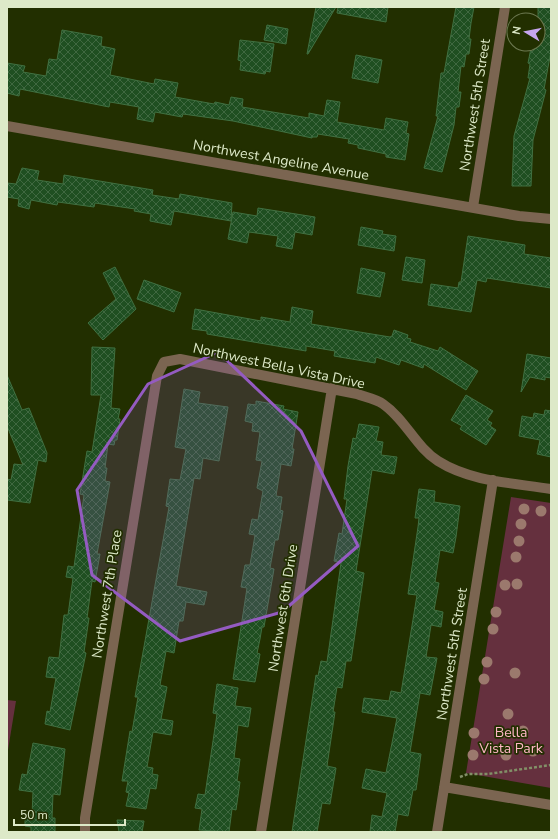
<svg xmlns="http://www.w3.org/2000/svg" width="558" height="839" font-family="'Nunito Sans',sans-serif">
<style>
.green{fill:#65303e}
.building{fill:url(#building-cross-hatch);stroke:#407041}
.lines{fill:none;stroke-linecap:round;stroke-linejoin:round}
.path{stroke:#828f67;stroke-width:2.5;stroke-dasharray:3 2;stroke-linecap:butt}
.minor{stroke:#7b6551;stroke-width:10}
.tree{fill:#9b796d}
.marked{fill:#945bc1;fill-opacity:0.2;stroke:#945bc1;stroke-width:3;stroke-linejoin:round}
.labels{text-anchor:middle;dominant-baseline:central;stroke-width:3.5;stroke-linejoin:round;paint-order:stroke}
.street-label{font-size:14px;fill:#dde9c8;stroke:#222f00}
.park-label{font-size:14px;fill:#feb6c6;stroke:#222f00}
</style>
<defs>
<pattern id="building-cross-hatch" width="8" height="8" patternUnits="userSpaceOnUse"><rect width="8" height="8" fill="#1f4f21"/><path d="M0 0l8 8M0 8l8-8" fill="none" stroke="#3f6840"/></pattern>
</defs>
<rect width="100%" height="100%" fill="#222f00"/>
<path class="green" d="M511 497 551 503V788L466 773Z
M7 700 16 701 7 756Z"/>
<path class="building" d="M316 7H336L308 54H307Z
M338 7H388L386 22 337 13Z
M456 7H474L471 23 469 39H471L469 54H466L464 67 461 66 458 92H461L459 107H456L454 125 442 172 424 168 438 116H436L441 73H444Z
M538 7H551V51L544 89 546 90 533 140 531 186H512L514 136 530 78H528L530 64 528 63 531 48H533L534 44H538Z
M267 25 288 29 286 44 264 40Z
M62 30 102 37 101 46 115 49 110 75 154 84 155 79 178 83 175 97 214 104 215 102 229 105 231 97 243 99 242 107 309 118V113L324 116 327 100 340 102 337 122 384 130 386 118 408 122 406 133 409 134 405 160 386 157V154L358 148V145L348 143 349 139 318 134 317 137H312V138L233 121 183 114 182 117 155 112 153 122 137 119 139 107 110 102 109 107 20 89 19 96 7 93V63L25 66 23 72 46 76 49 59 57 60Z
M240 40 274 44 270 72 266 71 265 74 240 70 241 61 238 60Z
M356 55 382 60 378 83 352 78Z
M22 168 39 171 37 180 63 184 64 175 153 190 152 195 179 199 180 194 232 203 231 221 174 211 171 225 150 221 151 214 134 211 135 209 95 203 94 207 58 202 57 205 31 200 29 209 18 206 19 199 7 197V183L16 184Z
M258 208 315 217 312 235 295 232 292 249 276 246 278 236 249 232 247 243 228 239 233 212 257 216Z
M361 227 383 231 382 234 396 236 394 251 358 245Z
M468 236 525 245 524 254 551 258V288L487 278 486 282 477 280 471 312 428 305 431 284 458 288 459 282H461Z
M406 257 425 260 422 283 402 280Z
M115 267 136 309 103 340 88 323 116 299 103 273Z
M361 268 385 273 380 297 357 293Z
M144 280 181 293 174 312 137 299Z
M292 307 313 311 311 324 390 337 392 336 394 330 408 335 407 338 411 339 410 342 438 351 440 347 478 371 466 390 424 364 423 368 401 360 399 365 376 357 375 363 334 356 335 351 306 346V351L207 334V331L192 329 195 309 261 321V317L290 322Z
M92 347 115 348 111 408 120 409 118 419H120L117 440H115L114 445 108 444 105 468H107L105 481 110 482 97 554H100L95 582 92 581 89 603 87 618H89L84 652 86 653 70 730 45 724 47 711 50 712 56 678 46 677 49 657 59 658 64 615H68L73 578 66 577 68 566 74 567 84 495 80 494 87 451 92 452 101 395H91Z
M527 354 551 358V378L545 377V380L530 377 521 392Z
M7 375 22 410 29 408 47 453 46 462 38 460 30 503 7 500V479L11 480 14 464 23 465 7 426Z
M184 389 200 392 198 403 228 407 219 461 203 458 200 479 194 478 176 586 207 592 204 605 186 602 183 621H179L174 653 166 651 160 685 167 687 161 719 173 721 171 735 153 732 147 767 153 768 152 774 158 775 156 789 150 788 146 809 126 806 129 793 126 792 128 781H122L130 731 132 732 138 697H135L169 507 166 506 170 479 180 480 186 449 175 447Z
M466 395 493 411 487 420 492 423 490 426 496 430 486 445 460 429 462 426 451 420Z
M256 401 284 406 283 409 298 412 292 449H294L291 466 281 464 276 496 282 497 280 510 283 511 278 540H275L270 568 274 569 264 627H262L260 639 257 653 260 654 255 682 233 679 247 588 241 587 245 565H250L255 535 249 534 252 519 258 520 263 491 257 488 262 461 256 460 260 432 252 431 253 423 245 421 248 404 256 405Z
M545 410 551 411V457L537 454 540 440 519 436 522 416 533 418 534 413 544 415Z
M359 424 379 427 376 441 383 442 381 455 397 457 394 474 372 470 356 571 364 573 351 661H346L342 688 337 687 333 712H335L327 766 336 768 330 804 322 803 317 832H292L316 675 318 676 321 661 327 662 341 563 334 561 339 533 342 534 347 499H344L348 466 353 438 356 439Z
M419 489 435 491 434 502 460 506 456 537 453 553 440 550 435 582 439 583 434 610 443 612 441 627 431 625 426 657 437 658 430 695 420 693 410 752 421 754 416 790H413L408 816 398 814 395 832H370L372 815 382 817 387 793 362 788 366 769 386 773 397 718 362 712 364 698 389 701 391 691 401 693 417 595 408 594 418 527 419 518H415Z
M217 684 238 688 235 706 251 708 248 727 238 725 234 758 240 759 237 781 240 782 236 810 232 809 229 832 199 830 202 809 195 808 198 794 205 795 217 714 213 713Z
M33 743 65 749 60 795 53 794 52 818H55V832H31V827L25 826V815H32L33 792 19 790 22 774 27 775Z
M117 820 144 821 142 832H119Z"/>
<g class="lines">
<path class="path" d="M460 777 468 774H488L551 765"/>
<path class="minor" d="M7 126 519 216 551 219
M473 207 505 7
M444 787 551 805
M85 832V818L157 376 164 362 180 359 357 394C365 397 376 399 383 404 405 419 416 447 438 461 471 482 514 483 551 489
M261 832 332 388
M437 832 493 480"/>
</g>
<g class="tree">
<circle cx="524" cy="509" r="5.5"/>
<circle cx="541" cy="511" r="5.5"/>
<circle cx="521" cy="524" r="5.5"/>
<circle cx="519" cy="541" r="5.5"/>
<circle cx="516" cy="557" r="5.5"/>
<circle cx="517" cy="584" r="5.5"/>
<circle cx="505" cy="585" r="5.5"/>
<circle cx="496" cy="612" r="5.5"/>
<circle cx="493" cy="629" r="5.5"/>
<circle cx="487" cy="662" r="5.5"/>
<circle cx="515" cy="673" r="5.5"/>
<circle cx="484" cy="679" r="5.5"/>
<circle cx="508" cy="714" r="5.5"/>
<circle cx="523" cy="731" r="5.5"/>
<circle cx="474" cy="733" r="5.5"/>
<circle cx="533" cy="751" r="5.5"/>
<circle cx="473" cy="755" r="5.5"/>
<circle cx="506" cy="755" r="5.5"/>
</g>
<path class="marked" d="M218 352 301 431 358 546 282 612 180 641 92 575 77 490 148 384Z"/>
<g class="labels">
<g class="street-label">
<text transform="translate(475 105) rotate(-81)">Northwest 5th Street</text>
<text transform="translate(281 160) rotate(10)">Northwest Angeline Avenue</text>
<text transform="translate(279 366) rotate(12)">Northwest Bella Vista Drive</text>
<text transform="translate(107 594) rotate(-81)">Northwest 7th Place</text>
<text transform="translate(283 608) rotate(-81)">Northwest 6th Drive</text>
<text transform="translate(452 654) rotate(-81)">Northwest 5th Street</text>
</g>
<g class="park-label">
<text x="511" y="732">Bella<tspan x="511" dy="16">Vista Park</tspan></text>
</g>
</g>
<rect width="558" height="839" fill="none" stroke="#dde9c8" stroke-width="16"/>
<g transform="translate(526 32) rotate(280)"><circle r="19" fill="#222f00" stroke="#6d7950"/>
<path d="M0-3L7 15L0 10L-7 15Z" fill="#c7a6f0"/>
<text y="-6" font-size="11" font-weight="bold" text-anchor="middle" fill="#dde9c8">N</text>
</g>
<path d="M14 819v6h111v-6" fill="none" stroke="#dde9c8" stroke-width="2"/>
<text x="20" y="819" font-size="12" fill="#dde9c8" stroke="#222f00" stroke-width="3" paint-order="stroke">50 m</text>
</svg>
